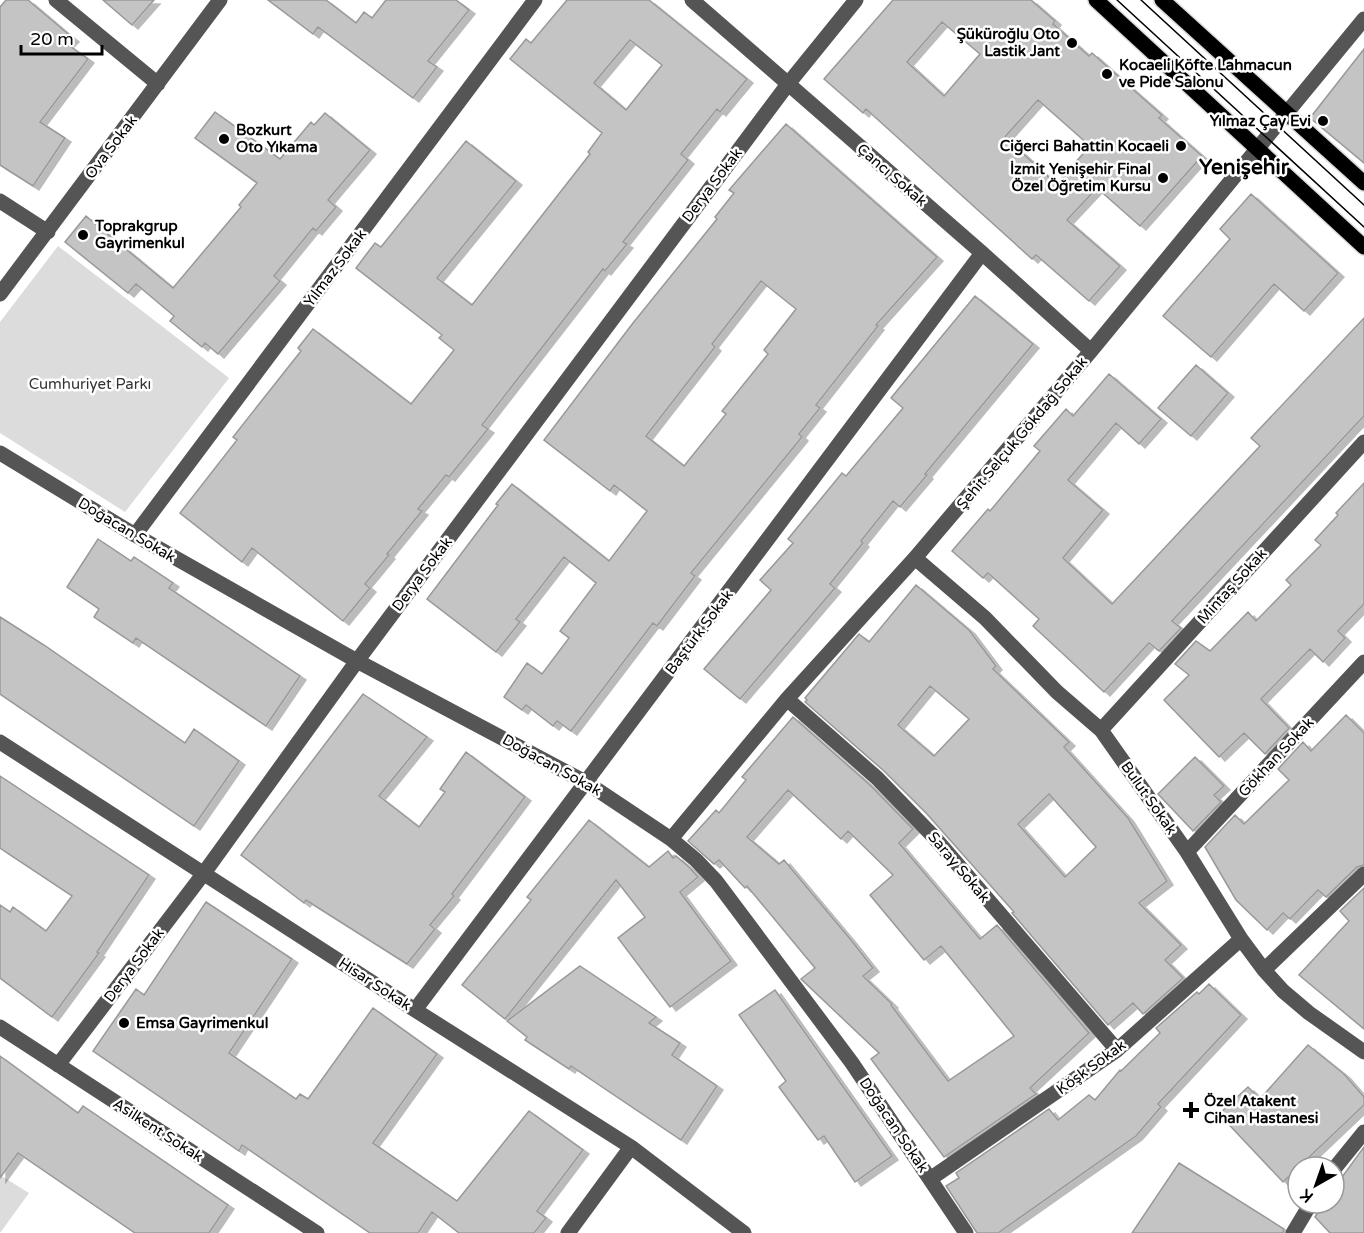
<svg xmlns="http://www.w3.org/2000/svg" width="1364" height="1233" font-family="'Varela Round',sans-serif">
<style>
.green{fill:#dcdcdc}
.building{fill:#c4c4c4;stroke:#999;stroke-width:1.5;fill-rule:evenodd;filter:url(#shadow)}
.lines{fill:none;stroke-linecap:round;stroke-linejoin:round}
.major-casing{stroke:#dbdbdb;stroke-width:18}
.minor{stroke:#555;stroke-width:15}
.major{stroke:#000;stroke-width:15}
.tram{stroke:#000;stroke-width:1.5}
.poi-dot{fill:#000;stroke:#fff;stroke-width:2}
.labels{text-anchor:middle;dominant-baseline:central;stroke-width:5;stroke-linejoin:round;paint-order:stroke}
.poi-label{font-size:15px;font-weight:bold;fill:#000;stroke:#fff;text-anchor:start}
.street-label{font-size:15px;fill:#000;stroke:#fff}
.park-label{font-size:15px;fill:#333;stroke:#fff}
.district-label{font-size:21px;font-weight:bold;fill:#000;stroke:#fff}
</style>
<defs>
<filter id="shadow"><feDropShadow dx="6" dy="4" stdDeviation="0" flood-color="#0004"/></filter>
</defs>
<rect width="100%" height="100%" fill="#fff"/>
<path class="green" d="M58 246 229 378 125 512 0 433V322Z
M0 1175 29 1193 0 1233Z"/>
<path class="building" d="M6 0H28L73 38 67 44 88 59 40 122 65 138 33 186 0 165V7Z
M103 0H154L132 25Z
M268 0H326L356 23 364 12 372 18 386 0H456L469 10 428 61 437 67 413 98 318 27 313 34Z
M567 0H649L747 79 720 112 717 109 681 154 688 160 623 242 627 244 605 271 603 269 482 425 488 429 449 477 446 475 418 509 422 511 387 554 389 555 365 584 370 588 343 621 252 548 242 562 180 513 237 440 233 437 301 351 298 348 313 329 411 404 454 350 439 338 442 335 356 268 375 243 381 247 466 141 516 181 437 278 472 305 590 154 588 152 602 133 510 59 526 39 531 43ZM630 40 662 65 626 110 594 83Z
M893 0H1031L1055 21 1053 24 1089 56 1092 53 1137 93 1162 115 1159 118 1202 156 1140 226 1097 188 1067 220 1120 266 1089 301 1036 255 1032 259 866 109 863 113 824 79ZM942 22 980 54 944 96 907 62ZM1038 100 1090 146 1056 184 1005 137Z
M1364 49V163L1310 118Z
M215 112 280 159 311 122 314 125 325 113 370 150 328 200 336 207 316 231 313 228 274 276 280 281 218 354 205 343 202 347 170 321 174 316 136 284 128 293 65 242 86 216 173 288 241 207 239 205 257 183 195 138Z
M786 124 937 257 876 325 878 326 816 405 820 408 799 434 802 437 691 573 695 576 657 626 653 623 571 731 557 721 553 726 526 705 522 710 504 697 527 663 542 674 569 638 560 631 596 583 564 557 516 619 520 622 496 652 427 599 498 505 496 504 512 484 609 561 647 511 614 485 610 491 544 440 633 323 717 219 715 217 734 193 729 190ZM761 281 796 309 764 350 768 354 722 411 726 414 684 466 646 436 715 347 712 344Z
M1251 194 1338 273 1304 311 1274 284 1211 357 1163 316 1230 239 1220 229Z
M975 296 1033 344 925 474 927 475 900 507 893 501 861 541 863 543 830 584 835 588 740 699 704 669 771 590 760 580 793 543 788 539 842 473 846 476 903 408 891 398Z
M1364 318V416L1172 621 1181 628 1159 651 1149 643 1104 692 1033 626 1039 619 988 573 983 578 952 551 988 509 990 511 1040 451 1034 446 1066 409 1073 416 1109 374 1161 419 1139 444 1116 423 1068 480 1103 510 1063 558 1112 604 1260 446 1251 438Z
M1196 365 1228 393 1191 436 1158 408Z
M1364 483V604L1338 631 1345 638 1323 662 1310 649 1261 699 1289 728 1265 754 1244 733 1219 757 1164 700 1189 675 1175 664 1196 641 1210 651 1248 612 1256 621 1291 585 1286 580 1321 545 1315 540 1338 515 1336 513Z
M98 539 131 561 134 557 173 583 169 588 300 676 266 726 136 638 133 643 94 617 99 609 67 587Z
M916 585 969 630 996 666 993 669 1069 742 1064 747 1128 818 1167 881 1139 903 1181 945 1165 960 1183 978 1143 1014 1133 1003 1108 1025 1012 913 1014 912 927 814 884 771 805 702 807 700 805 698 859 634 869 642ZM930 686 969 719 934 756 898 725ZM1049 794 1096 847 1065 877 1018 824Z
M0 617 44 645 185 743 194 729 239 761 194 826 0 694Z
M363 694 427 737 379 796 419 827 445 792 440 789 466 752 525 797 452 894 454 896 430 925 435 929 407 964 306 900 304 903 241 855Z
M1346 715 1364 733V865L1357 867 1326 897 1318 890 1290 919 1283 913 1267 930 1236 900 1205 847 1235 815 1244 824 1289 780 1278 769 1303 742 1311 751Z
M793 717 870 785 913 829 899 843 980 939 997 925 1089 1033 1030 1088 1036 1094 944 1157 871 1059 879 1053 801 979 815 968 747 886 745 888 719 860 714 864 688 841 716 810 719 813 746 780 742 777ZM788 790 841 839 848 831 893 875 870 895 924 960 941 946 1014 1036 948 1081 891 1005 892 1004 863 976 873 968 851 940 784 860 779 864 747 837Z
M1195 757 1224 786 1214 795 1221 802 1193 831 1158 794Z
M0 776 149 875 97 952 99 953 52 1017 0 978V905L10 912 13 907 46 931 72 896 0 848Z
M589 820 649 867 668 851 673 858 676 856 689 867 698 877 680 892 731 961 670 1007 618 938 645 917 616 880 505 1019 462 985 531 900 527 897Z
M1364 888V1029L1299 975 1349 921 1340 911Z
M206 902 292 959 229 1053 296 1099 300 1094 308 1099 373 1008 437 1054 373 1143 457 1201 529 1111 583 1150 537 1211 546 1218 534 1233H459L432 1212 418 1233H370L242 1145 239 1151 93 1051 136 989 144 995Z
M580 966 656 1017 649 1023 680 1043 672 1055 717 1086 681 1140 571 1066 569 1069 525 1040 527 1037 507 1021Z
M1209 984 1241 1015 1158 1104 1161 1107 1136 1136 998 1233H977L946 1186 959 1178 956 1173 1049 1109 1058 1120 1089 1095 1095 1100 1120 1070 1121 1071 1160 1033 1156 1028 1197 992 1199 994Z
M775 990 892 1156 855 1182 824 1136 818 1140 779 1087 786 1081 739 1015Z
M1308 1045 1344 1074 1364 1097V1105L1283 1182 1219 1114 1248 1087 1260 1099Z
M0 1056 78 1113 83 1106 228 1205 209 1233H135L18 1153 0 1178Z
M1364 1147V1233H1330L1315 1217 1324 1203H1334V1188Z
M1179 1163 1284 1229 1283 1233H1132Z"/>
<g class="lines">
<g class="major-casing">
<path id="major" d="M1096 0 1364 247
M1162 0 1364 183"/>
</g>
<path class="minor" d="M56 0 158 84
M692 0 982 253 1091 351
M0 201 48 232
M0 294 220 0
M0 453 135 535 357 661 587 783 671 839 696 860 716 881 740 913 852 1063 966 1233
M135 535 535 0
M915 558 985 618 1057 692 1101 730 1187 852 1241 939 1264 970 1283 991 1309 1013 1364 1052
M787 699 877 778 934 837 1117 1050
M1101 730 1364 442
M0 742 415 1010 631 1147 744 1233
M671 839 787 699 915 558 1091 351 1364 19
M1187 852 1364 662
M1264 970 1364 874
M415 1010 982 253
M0 1027 317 1233
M58 1065 204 873 357 661 788 84 856 0
M1334 1169 1364 1132
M930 1179 1117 1050 1241 939
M568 1233 631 1147
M1293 1233 1311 1203"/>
<use href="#major" class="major"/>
<path class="tram" d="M1117 0 1364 227
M1141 0 1364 205"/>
</g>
<g class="poi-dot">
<circle cx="1072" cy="43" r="6"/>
<circle cx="1107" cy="74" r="6"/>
<circle cx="1323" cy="121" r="6"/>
<circle cx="224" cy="139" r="6"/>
<circle cx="1181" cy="146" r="6"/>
<circle cx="1163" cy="178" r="6"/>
<circle cx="83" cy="235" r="6"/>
<circle cx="124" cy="1023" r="6"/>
<path d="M1188 1101h6v6h6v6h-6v6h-6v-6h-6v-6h6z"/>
</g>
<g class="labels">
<g class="poi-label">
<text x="1060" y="34" text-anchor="end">Şüküroğlu Oto<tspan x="1060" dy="17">Lastik Jant</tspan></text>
<text x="1119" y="65">Kocaeli Köfte Lahmacun<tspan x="1119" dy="17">ve Pide Salonu</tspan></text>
<text x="1311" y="121" text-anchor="end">Yılmaz Çay Evi</text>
<text x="236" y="130">Bozkurt<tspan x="236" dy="17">Oto Yıkama</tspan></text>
<text x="1169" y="146" text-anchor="end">Ciğerci Bahattin Kocaeli</text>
<text x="1151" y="169" text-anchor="end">İzmit Yenişehir Final<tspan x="1151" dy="17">Özel Öğretim Kursu</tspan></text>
<text x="95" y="226">Toprakgrup<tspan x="95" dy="17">Gayrimenkul</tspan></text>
<text x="136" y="1023">Emsa Gayrimenkul</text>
<text x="1204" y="1101">Özel Atakent<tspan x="1204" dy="17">Cihan Hastanesi</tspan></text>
</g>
<g class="street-label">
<text transform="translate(111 147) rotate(-53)">Ova Sokak</text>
<text transform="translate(892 175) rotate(41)">Çancı Sokak</text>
<text transform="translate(712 185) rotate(-53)">Derya Sokak</text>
<text transform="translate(335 268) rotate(-53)">Yılmaz Sokak</text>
<text transform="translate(1022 433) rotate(-50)">Şehit Selçuk Gökdağ Sokak</text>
<text transform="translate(127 530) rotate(31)">Doğacan Sokak</text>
<text transform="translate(422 574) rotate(-53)">Derya Sokak</text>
<text transform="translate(1232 586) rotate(-48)">Mintaş Sokak</text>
<text transform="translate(699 632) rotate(-53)">Baştürk Sokak</text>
<text transform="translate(1276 757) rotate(-47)">Gökhan Sokak</text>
<text transform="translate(552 765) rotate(29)">Doğacan Sokak</text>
<text transform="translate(1149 798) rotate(55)">Bulut Sokak</text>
<text transform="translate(959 867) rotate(50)">Saray Sokak</text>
<text transform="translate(134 965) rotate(-53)">Derya Sokak</text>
<text transform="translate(375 984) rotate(33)">Hisar Sokak</text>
<text transform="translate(1091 1067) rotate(-36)">Köşk Sokak</text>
<text transform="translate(894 1125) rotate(56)">Doğacan Sokak</text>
<text transform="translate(158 1130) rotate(33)">Asilkent Sokak</text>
</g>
<g class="park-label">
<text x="90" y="384">Cumhuriyet Parkı</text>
</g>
<g class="district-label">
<text x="1244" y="167">Yenişehir</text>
</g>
</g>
<g transform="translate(1316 1185) rotate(220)"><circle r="28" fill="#ffffff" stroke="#999999" stroke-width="1.5"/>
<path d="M0-4.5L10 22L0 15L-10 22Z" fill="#000000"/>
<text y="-9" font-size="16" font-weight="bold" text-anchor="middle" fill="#000000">K</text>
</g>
<path d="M21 45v9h81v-9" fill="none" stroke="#000000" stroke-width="3"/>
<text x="30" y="45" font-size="18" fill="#000000" stroke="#ffffff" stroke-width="4.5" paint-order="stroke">20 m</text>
</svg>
